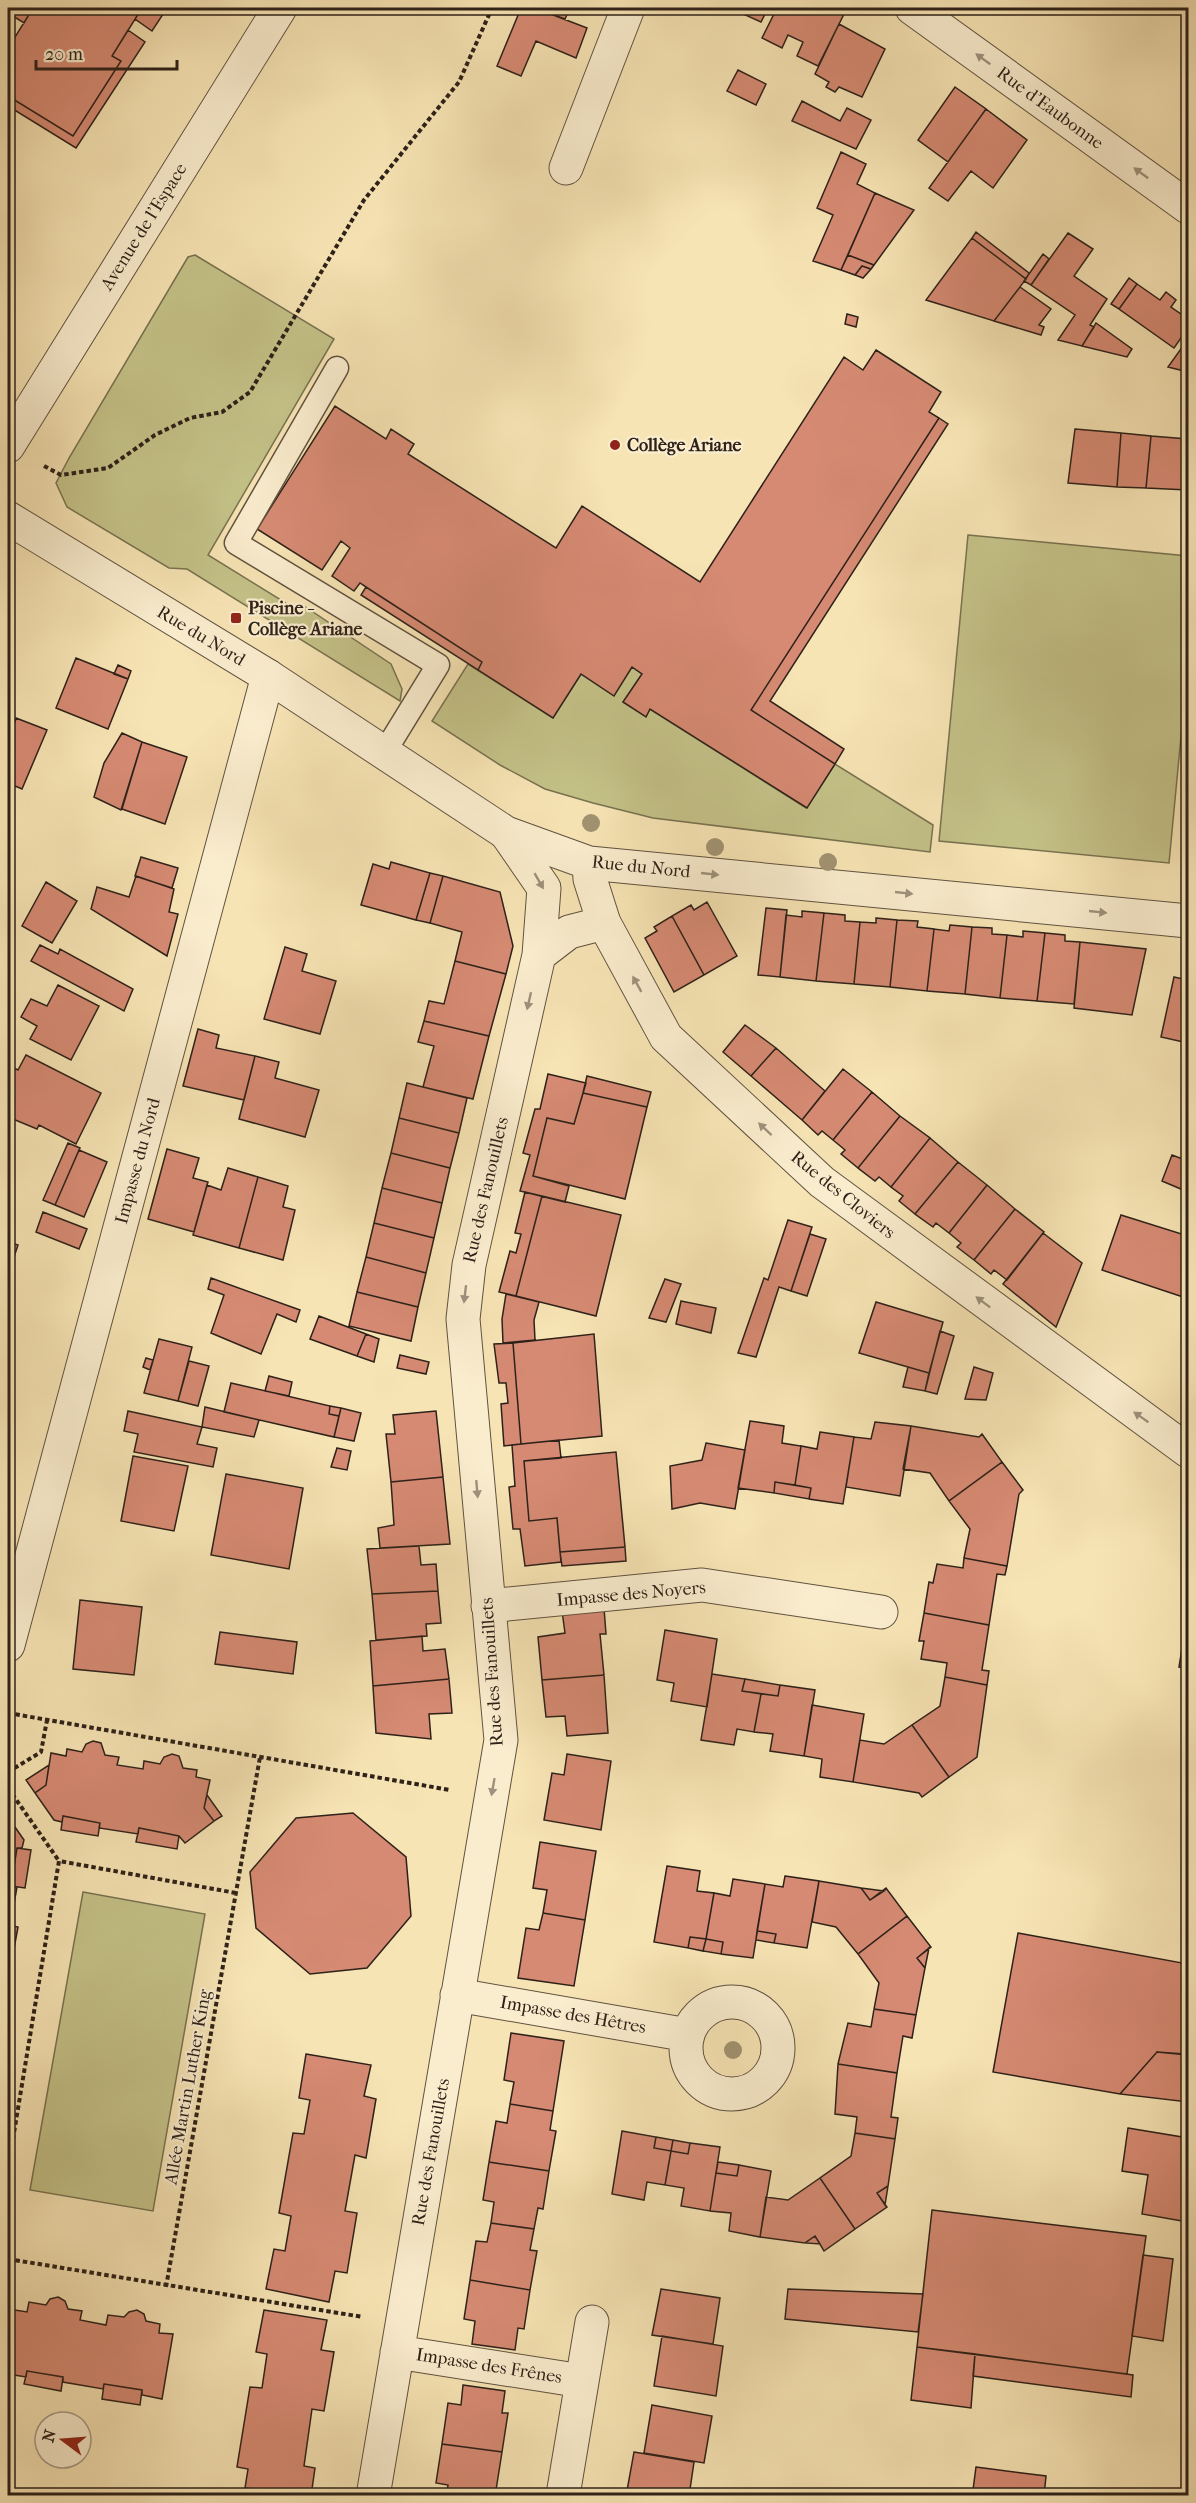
<svg xmlns="http://www.w3.org/2000/svg" width="1196" height="2503" font-family="'IM FELL French Canon',serif">
<style>
.green{fill:#c4c288;stroke:#787250;stroke-width:1.5}
.building{fill:#d68a73;stroke:#2d2119;stroke-width:1.5}
.lines{fill:none;stroke-linecap:round;stroke-linejoin:round}
.service-casing{stroke:#605240;stroke-width:25}
.minor-casing{stroke:#605240;stroke-width:35}
.tertiary-casing{stroke:#605240;stroke-width:35}
.path{stroke:#2d2119;stroke-width:4;stroke-dasharray:4.5 3;stroke-linecap:butt}
.service{stroke:#faedce;stroke-width:22}
.minor{stroke:#faedce;stroke-width:33}
.tertiary{stroke:#faedce;stroke-width:33}
.tree{fill:#a19371}
.oneway{fill:#9e917d}
.poi-dot{fill:#8f2418;stroke:#faedce;stroke-width:2}
.labels{text-anchor:middle;dominant-baseline:central;stroke-width:4.5;stroke-linejoin:round;paint-order:stroke}
.street-label{font-size:18px;fill:#2d2119;stroke:#faedce}
.poi-label{font-size:18px;font-weight:bold;fill:#2d2119;stroke:#faedce;text-anchor:start}
</style>
<rect width="100%" height="100%" fill="#f7e4b4"/>
<filter id="stains"><feTurbulence type="fractalNoise" baseFrequency=".00333" numOctaves="4"/><feColorMatrix values="0 0 0 0 .2 0 0 0 0 .09 0 0 0 0 .02 0 0 0 .5 -.17"/></filter>
<radialGradient id="worn" r=".72"><stop offset=".6" stop-color="#630" stop-opacity="0"/><stop offset="1" stop-color="#630" stop-opacity=".3"/></radialGradient>
<path class="green" d="M195 255 334 339 208 555 297 610 301 604 391 664 402 689 400 701 187 569 169 568 67 507 56 483 69 458 188 257Z
M968 535 1188 556V663L1169 863 939 841Z
M468 664 553 718 581 674 613 695 632 667 642 674 623 702 646 716 650 709 806 808 835 764 933 825 930 852 653 818 593 803 545 789 500 765 432 721Z
M83 1892 205 1914 153 2211 30 2190Z"/>
<path class="building" d="M8 8H22L30 13 24 23 8 13Z
M22 8H142L112 56 121 61 73 136 8 96V39L12 42 30 13Z
M142 8H167L152 31 135 19Z
M521 8H535L587 28 576 58 536 41 521 76 497 66Z
M535 8H570L565 19Z
M746 8H768L761 22 743 14Z
M777 8H831L844 14 818 66 797 56 803 42 788 35 782 48 762 38Z
M839 24 885 49 862 97 839 87 835 92 826 87 829 82 815 74Z
M128 30 145 42 76 148 8 106V96L73 136 121 61 112 56Z
M738 70 766 84 756 105 727 91Z
M955 87 986 109 948 162 918 140Z
M802 101 840 121 847 108 871 120 856 149 792 121Z
M986 109 1027 140 993 188 971 171 948 201 929 188Z
M841 152 866 164 857 184 875 193 841 270 813 261 833 215 817 208Z
M875 193 914 210 874 265 848 255Z
M976 232 1029 273 1026 279 972 238Z
M1068 233 1093 249 1074 276 1107 299 1090 325 1094 327 1082 346 1058 340 1075 315 1031 285Z
M972 238 1026 279 994 321 926 300Z
M1043 254 1049 259 1031 285 1024 281Z
M848 255 874 265 871 269 862 266 855 275 841 270Z
M862 266 871 269 863 278 855 275Z
M1129 278 1137 284 1119 309 1111 304Z
M1137 284 1160 300 1166 292 1176 300 1171 307 1188 319V328L1174 348 1119 309Z
M1020 287 1051 309 1039 325 1044 327 1041 335 994 321Z
M847 314 858 317 856 327 845 324Z
M1096 323 1132 349 1127 357 1082 346Z
M1188 339V372L1168 367Z
M876 350 941 392 929 412 939 418 751 710 835 764 807 808 650 709 646 717 623 702 642 674 632 667 614 696 581 674 553 718 478 670 482 662 366 587 360 583 354 591 332 576 350 548 341 541 322 570 257 529 335 406 386 439 391 429 414 444 408 454 556 548 582 506 700 582 844 357 863 370Z
M939 418 948 424 770 701 844 749 835 764 751 710Z
M1075 429 1121 433 1117 487 1068 483Z
M1121 433 1151 436 1146 488 1117 487Z
M1151 436 1188 439V490L1146 488Z
M366 587 482 662 478 670 361 595Z
M76 658 128 679 108 729 56 708Z
M118 665 131 671 128 679 114 674Z
M16 718 47 730 22 789 8 783V720L15 722Z
M122 733 142 742 121 810 94 797 104 763Z
M142 742 187 757 165 824 122 809Z
M141 857 178 868 172 888 135 876Z
M391 862 430 873 416 920 361 905 373 864 389 869Z
M430 873 443 876 430 923 416 920Z
M136 876 174 889 169 912 178 914 167 956 91 909 97 887 129 897Z
M443 876 500 892 513 946 506 974 455 961 462 932 430 923Z
M46 882 77 901 52 943 22 926Z
M707 902 737 956 704 975 672 916 691 905 694 910Z
M766 908 787 910 780 977 758 975Z
M802 911 824 913 816 981 780 977 786 915 802 917Z
M824 913 845 915V921L860 922 854 984 816 981Z
M672 916 704 975 674 992 645 938 657 931 654 927Z
M876 918 897 920 890 987 854 984 860 922 876 923Z
M897 920 918 921 917 927 934 929 927 991 890 987Z
M950 925 972 927 965 994 927 991 934 929 949 931Z
M972 927 992 928V934L1007 935 1000 998 965 994Z
M1023 931 1045 933 1037 1001 1000 998 1007 935 1023 937Z
M1045 933 1065 935V941L1080 942 1074 1004 1037 1001Z
M1080 942 1146 949 1132 1015 1074 1008Z
M40 945 58 954 60 949 133 989 124 1011 31 961Z
M285 947 307 954 302 971 336 981 320 1034 264 1019Z
M455 961 506 974 489 1036 424 1021 429 1001 444 1004Z
M1174 977 1188 980V1043L1161 1037Z
M58 985 99 1006 71 1060 30 1039 37 1026 21 1017 31 999 47 1006Z
M424 1021 489 1036 473 1099 423 1087 434 1046 418 1042Z
M745 1025 776 1048 751 1076 723 1052Z
M198 1029 219 1035 216 1048 255 1056 244 1100 183 1086Z
M776 1048 825 1091 802 1120 751 1076Z
M26 1055 101 1093 76 1144 39 1125 37 1129 8 1117V1065L18 1070Z
M255 1056 279 1062 275 1078 319 1090 305 1137 239 1119Z
M843 1069 872 1092 833 1140 822 1131 818 1135 802 1120Z
M548 1074 586 1083 574 1124 547 1118 533 1176 569 1186 565 1202 520 1191 530 1155 523 1153 535 1109H540Z
M587 1076 651 1092 647 1107 583 1093Z
M407 1083 467 1098 459 1133 399 1118Z
M872 1092 900 1116 858 1168 841 1154 845 1150 833 1140Z
M1188 1092V1114L1183 1113Z
M583 1093 647 1107 625 1199 533 1176 547 1118 574 1124Z
M900 1116 930 1138 891 1187 879 1177 875 1181 858 1168Z
M399 1118 459 1133 450 1168 391 1153Z
M930 1138 958 1162 915 1214 899 1201 903 1196 891 1187Z
M68 1143 80 1148 55 1205 43 1200Z
M167 1149 199 1158 193 1178 208 1182 194 1232 148 1219Z
M79 1150 107 1162 84 1217 55 1205Z
M391 1153 450 1168 442 1203 382 1188Z
M1172 1155 1188 1161V1192L1162 1181Z
M958 1162 987 1185 949 1233 936 1223 933 1227 915 1214Z
M228 1168 258 1177 239 1248 193 1235 207 1185 221 1190Z
M258 1177 288 1186 283 1207 295 1210 283 1260 239 1248Z
M987 1185 1015 1209 974 1260 957 1247 961 1243 949 1233Z
M382 1188 442 1203 434 1238 374 1223Z
M525 1192 542 1196 516 1296 499 1292 510 1251 516 1253 521 1234 515 1233Z
M542 1196 621 1215 596 1316 516 1296Z
M1015 1209 1044 1232 1007 1280 994 1270 991 1274 974 1260Z
M43 1212 87 1229 79 1249 36 1232Z
M1121 1215 1188 1236V1289L1186 1298 1102 1270Z
M788 1220 812 1227 791 1291 779 1287 756 1357 738 1353 764 1278 768 1280Z
M374 1223 434 1238 426 1273 366 1257Z
M1043 1233 1082 1263 1056 1327 1003 1284Z
M810 1234 826 1239 807 1296 791 1291Z
M8 1242 18 1245 8 1275Z
M366 1257 426 1273 418 1307 357 1292Z
M211 1278 300 1310 296 1322 277 1314 261 1354 211 1333 224 1295 208 1289Z
M665 1279 681 1284 666 1322 649 1318Z
M357 1292 418 1307 411 1341 349 1326Z
M506 1294 539 1302 534 1320 535 1340 503 1343 502 1319Z
M681 1301 716 1308 711 1333 676 1324Z
M876 1302 943 1322 929 1373 859 1353Z
M319 1316 366 1334 357 1356 310 1339Z
M940 1331 954 1336 937 1394 925 1391Z
M366 1334 379 1339 374 1362 357 1356Z
M594 1334 602 1436 521 1444 513 1343Z
M159 1339 192 1347 178 1401 144 1393Z
M513 1343 521 1444 504 1446 501 1404 508 1403 506 1383H499L494 1344Z
M400 1355 429 1362 426 1374 397 1368Z
M146 1358 153 1360 150 1370 143 1367Z
M189 1361 209 1366 198 1406 178 1401Z
M908 1367 929 1373 925 1391 903 1387Z
M974 1367 993 1373 986 1400 965 1399Z
M269 1376 292 1382 289 1396 265 1391Z
M231 1383 330 1406 329 1414 339 1416 334 1437 224 1412Z
M330 1406 341 1408 339 1416 329 1414Z
M205 1407 259 1420 254 1437 202 1427Z
M341 1408 361 1413 354 1441 334 1437Z
M128 1411 202 1427 197 1444 217 1448 213 1467 134 1452 138 1434 124 1431Z
M436 1411 443 1477 391 1482 386 1434H395L393 1415Z
M750 1421 784 1426 782 1443 801 1446 795 1485 775 1482 774 1493 738 1488Z
M875 1422 911 1426 900 1496 846 1487 854 1437 871 1439Z
M911 1426 979 1437 982 1434 1002 1462 949 1501 930 1473 903 1469Z
M820 1432 854 1437 843 1504 809 1499 811 1488 795 1485 801 1446 817 1449Z
M559 1440 561 1458 524 1461 529 1521 557 1518 561 1562 525 1566 520 1529H513L509 1487 515 1486 512 1445Z
M706 1443 745 1450 735 1509 700 1503 672 1509 670 1466 702 1460Z
M337 1448 351 1451 347 1470 331 1467Z
M616 1452 625 1547 560 1552 557 1518 529 1521 524 1461Z
M133 1456 188 1466 174 1531 121 1521Z
M1002 1462 1023 1490 1019 1494 1007 1566 964 1558 970 1529 949 1501Z
M226 1474 303 1488 289 1569 211 1555Z
M443 1477 450 1544 380 1548 378 1528 394 1525 391 1482Z
M775 1482 811 1488 809 1499 774 1493Z
M419 1546 421 1565 436 1564 438 1591 372 1594 367 1549Z
M625 1547 626 1561 562 1566 560 1552Z
M964 1558 1007 1566 1005 1575 997 1574 989 1625 924 1613 929 1582 933 1583 937 1564 963 1568Z
M438 1591 441 1623 426 1624 427 1636 376 1640 372 1594Z
M80 1600 142 1607 134 1675 73 1669Z
M604 1608 606 1634H600L604 1675 542 1680 538 1637 565 1633 562 1611Z
M1188 1611V1668L1179 1667Z
M924 1613 989 1625 982 1670 989 1671 987 1685 945 1677 947 1663 921 1659 924 1641H919Z
M665 1630 717 1639 707 1707 671 1701 674 1683 657 1680Z
M220 1632 297 1642 293 1674 215 1664Z
M422 1636 423 1651 445 1649 449 1679 373 1686 370 1641Z
M712 1674 745 1679 742 1691 761 1694 754 1732 737 1729 734 1745 701 1740Z
M604 1675 608 1733 567 1736 565 1716 546 1717 542 1680Z
M945 1677 987 1685 977 1757 949 1777 912 1725 940 1706Z
M449 1679 452 1713 429 1714 431 1739 376 1733 373 1686Z
M745 1679 780 1685 778 1696 742 1691Z
M780 1685 815 1690 804 1756 770 1751 773 1734 754 1732 761 1694 778 1696Z
M812 1705 864 1714 853 1782 820 1777 822 1759 804 1756Z
M912 1725 949 1777 922 1797 919 1793 853 1782 860 1740 884 1744Z
M93 1741 101 1743 105 1755 119 1757 117 1765 143 1769 144 1761 160 1764 164 1757 172 1754 179 1756 183 1768 197 1770 196 1777 210 1780 204 1808 214 1821 185 1843 179 1836 139 1828 138 1834 99 1828 100 1823 63 1816 62 1822 54 1820 35 1793 46 1785 51 1753 66 1756 67 1749 82 1752 86 1744Z
M567 1754 611 1761 601 1830 544 1820 552 1773 564 1775Z
M49 1765 46 1785 35 1793 26 1780Z
M207 1795 222 1816 214 1821 204 1808Z
M353 1813 406 1857 411 1916 367 1968 310 1974 256 1928 250 1872 296 1818Z
M63 1816 100 1823 98 1836 61 1830Z
M8 1817 24 1840 22 1848H17L11 1886 17 1887 10 1926 8 1925Z
M139 1828 179 1836 177 1849 136 1842Z
M540 1842 596 1851 585 1920 543 1913 547 1890 533 1888Z
M17 1848 31 1850 25 1888 11 1886Z
M667 1866 700 1871 697 1891 714 1893 706 1939 690 1937 688 1948 654 1942Z
M785 1876 819 1881 807 1948 774 1943 776 1934 757 1931 765 1884 783 1887Z
M733 1879 765 1884 753 1958 721 1954 723 1942 706 1939 714 1893 730 1896Z
M819 1881 861 1888 870 1900 886 1888 907 1916 858 1954 836 1927 812 1922Z
M861 1888 884 1891 870 1900Z
M543 1913 585 1920 574 1986 518 1978 526 1928 539 1930Z
M907 1916 931 1947 917 1958 925 1968 916 2015 874 2009 879 1983 858 1954Z
M8 1925 18 1927 11 1965 8 1964Z
M757 1931 776 1934 774 1943 756 1940Z
M1018 1933 1188 1964 1185 2054 1157 2052 1120 2094 993 2072Z
M690 1937 706 1939 703 1951 688 1948Z
M706 1939 723 1942 721 1954 703 1951Z
M929 1948 925 1968 917 1958Z
M874 2009 916 2015 912 2038 903 2036 897 2073 838 2064 848 2023 871 2027Z
M1188 2018V2055L1185 2054Z
M511 2033 564 2041 553 2111 510 2104 514 2082 504 2080Z
M1157 2052 1188 2055V2102L1120 2094Z
M306 2054 371 2065 364 2096 376 2099 366 2158 355 2155 345 2211 357 2213 347 2273 335 2271 329 2302 266 2289 274 2249 285 2251 291 2216 279 2213 293 2133 304 2134 310 2100 299 2098Z
M838 2064 897 2073 891 2117 898 2118 895 2139 855 2133 857 2117 835 2114Z
M510 2104 553 2111 550 2130 556 2131 549 2171 489 2162 496 2121 507 2123Z
M1128 2128 1188 2138V2222L1142 2214 1148 2175 1122 2171Z
M622 2131 656 2137 654 2148 671 2151 665 2185 647 2182 644 2200 612 2194Z
M855 2133 895 2139 888 2186 877 2193 887 2207 855 2229 820 2178 851 2156Z
M656 2137 673 2140 671 2151 654 2148Z
M673 2140 690 2143 688 2154 671 2151Z
M690 2143 720 2147 710 2211 681 2206 684 2188 665 2185 671 2151 688 2154Z
M489 2162 549 2171 543 2209 538 2208 534 2229 491 2223 494 2202 483 2200Z
M718 2162 739 2165 737 2176 716 2173Z
M739 2165 771 2171 760 2237 729 2231 731 2213 710 2211 716 2173 737 2176Z
M820 2178 855 2229 824 2251 815 2236 805 2243 760 2237 766 2197 788 2200Z
M888 2186 885 2205 877 2193Z
M932 2210 1146 2236 1127 2374 917 2347Z
M491 2223 534 2229 530 2250 537 2251 530 2290 470 2280 476 2241 487 2242Z
M815 2236 820 2244 805 2243Z
M1143 2255 1173 2259 1163 2341 1132 2336Z
M470 2280 530 2290 524 2329 518 2328 515 2350 472 2344 475 2321 464 2319Z
M661 2289 720 2298 713 2344 652 2335Z
M788 2289 923 2294 918 2332 785 2319Z
M58 2297 65 2301 68 2309 82 2311 80 2320 106 2325 108 2315 124 2317 129 2312 137 2310 144 2314 146 2321 160 2324 159 2333 173 2334 162 2399 142 2395V2390L104 2384 103 2389 63 2382V2377L27 2371 26 2377 8 2374V2309L27 2312 29 2302 46 2305 50 2299Z
M264 2310 327 2320 321 2350 334 2352 324 2411 312 2409 304 2466 315 2468 311 2496H258L259 2490 245 2488 248 2469 237 2467 250 2387 262 2388 267 2354 256 2352Z
M662 2336 723 2346 716 2396 654 2386Z
M917 2347 975 2354 971 2408 911 2400Z
M975 2354 1133 2375 1131 2397 973 2376Z
M27 2371 63 2377 61 2391 24 2384Z
M104 2384 142 2390 140 2405 102 2399Z
M463 2385 505 2391 502 2413H508L502 2452 442 2444 448 2403 461 2405Z
M652 2405 712 2416 704 2463 644 2453Z
M442 2444 502 2452 496 2490H490L489 2496H446L448 2485 436 2483Z
M634 2452 694 2462 689 2496H626Z
M976 2467 1046 2476 1044 2496H981L982 2491 973 2490Z"/>
<g class="lines">
<g class="service-casing">
<path id="service" d="M337 368 236 543 438 665 384 753"/>
</g>
<g class="minor-casing">
<path id="minor" d="M912 8 1188 207
M566 168 628 8
M8 446 280 8
M506 833 544 888 539 955
M488 1606 702 1585 881 1612
M8 1645 268 676
M457 1995 688 2035
M686 2048a46 46 0 1 1 92 0a46 46 0 1 1-92 0Z
M397 2352 582 2381
M563 2495 592 2322
M373 2496 501 1740 463 1319 469 1265 539 955 569 932 604 923"/>
</g>
<g class="tertiary-casing">
<path id="tertiary" d="M8 518 268 676 506 833 589 863 1188 921
M589 863 590 879 604 923 666 1037 822 1182 1188 1451"/>
</g>
<path class="path" d="M44 466 61 475 108 468 155 435 190 418 222 412 250 392 364 200 459 82 492 8
M8 1713 450 1790
M8 1772 41 1752 47 1720
M8 1788 59 1861
M8 2169 59 1861 236 1893
M8 2259 363 2317
M166 2287 260 1757"/>
<use href="#service" class="service"/>
<use href="#minor" class="minor"/>
<use href="#tertiary" class="tertiary"/>
</g>
<g class="tree">
<circle cx="591" cy="823" r="9"/>
<circle cx="715" cy="847" r="9"/>
<circle cx="828" cy="862" r="9"/>
<circle cx="733" cy="2050" r="9"/>
</g>
<defs><path id="oneway-solid" d="M-6-.8H1V-3.2L6.5 0L1 3.2V.8H-6Z" transform="scale(1.5)"/></defs>
<g class="oneway">
<use href="#oneway-solid" transform="translate(983 59) rotate(-144)"/>
<use href="#oneway-solid" transform="translate(1141 173) rotate(-144)"/>
<use href="#oneway-solid" transform="translate(710 874) rotate(6)"/>
<use href="#oneway-solid" transform="translate(539 881) rotate(60)"/>
<use href="#oneway-solid" transform="translate(904 893) rotate(6)"/>
<use href="#oneway-solid" transform="translate(1098 912) rotate(6)"/>
<use href="#oneway-solid" transform="translate(637 984) rotate(-119)"/>
<use href="#oneway-solid" transform="translate(529 1001) rotate(103)"/>
<use href="#oneway-solid" transform="translate(765 1129) rotate(-137)"/>
<use href="#oneway-solid" transform="translate(465 1294) rotate(97)"/>
<use href="#oneway-solid" transform="translate(983 1302) rotate(-143)"/>
<use href="#oneway-solid" transform="translate(1141 1417) rotate(-145)"/>
<use href="#oneway-solid" transform="translate(477 1489) rotate(85)"/>
<use href="#oneway-solid" transform="translate(493 1787) rotate(100)"/>
</g>
<g class="poi-dot">
<circle cx="615" cy="445" r="6"/>
<rect x="230" y="612" width="12" height="12" rx="3"/>
</g>
<g class="labels">
<g class="street-label">
<text transform="translate(1050 108) rotate(36)">Rue d'Eaubonne</text>
<text transform="translate(144 227) rotate(-58)">Avenue de l'Espace</text>
<text transform="translate(201 636) rotate(31)">Rue du Nord</text>
<text transform="translate(641 867) rotate(6)">Rue du Nord</text>
<text transform="translate(138 1161) rotate(-75)">Impasse du Nord</text>
<text transform="translate(486 1190) rotate(-77)">Rue des Fanouillets</text>
<text transform="translate(843 1195) rotate(39)">Rue des Cloviers</text>
<text transform="translate(631 1594) rotate(-5)">Impasse des Noyers</text>
<text transform="translate(492 1672) rotate(-94)">Rue des Fanouillets</text>
<text transform="translate(573 2015) rotate(10)">Impasse des Hêtres</text>
<text transform="translate(188 2087) rotate(-80)">Allée Martin Luther King</text>
<text transform="translate(431 2152) rotate(-80)">Rue des Fanouillets</text>
<text transform="translate(489 2366) rotate(9)">Impasse des Frênes</text>
</g>
<g class="poi-label">
<text x="627" y="445">Collège Ariane</text>
<text x="248" y="608">Piscine -<tspan x="248" dy="21">Collège Ariane</tspan></text>
</g>
</g>
<rect width="1196" height="2503" fill="none" stroke="#f7e4b4" stroke-width="30"/>
<rect x="9" y="9" width="1178" height="2485" fill="none" stroke="#2d2119" stroke-width="3"/>
<rect x="15" y="15" width="1166" height="2473" fill="none" stroke="#2d2119" stroke-width="1.5"/>
<g transform="translate(63 2440) rotate(286)"><circle r="28" fill="#faedce" stroke="#a89b86" stroke-width="1.5"/>
<path d="M0-4.5L10 22L0 15L-10 22Z" fill="#8f2418"/>
<text y="-9" font-size="16" font-weight="bold" text-anchor="middle" fill="#2d2119">N</text>
</g>
<path d="M36 60v9h141v-9" fill="none" stroke="#2d2119" stroke-width="3"/>
<text x="45" y="60" font-size="18" fill="#2d2119" stroke="#faedce" stroke-width="4.5" paint-order="stroke">20 m</text>
<rect width="100%" height="100%" filter="url(#stains)"/>
<rect width="100%" height="100%" fill="url(#worn)"/>
</svg>
